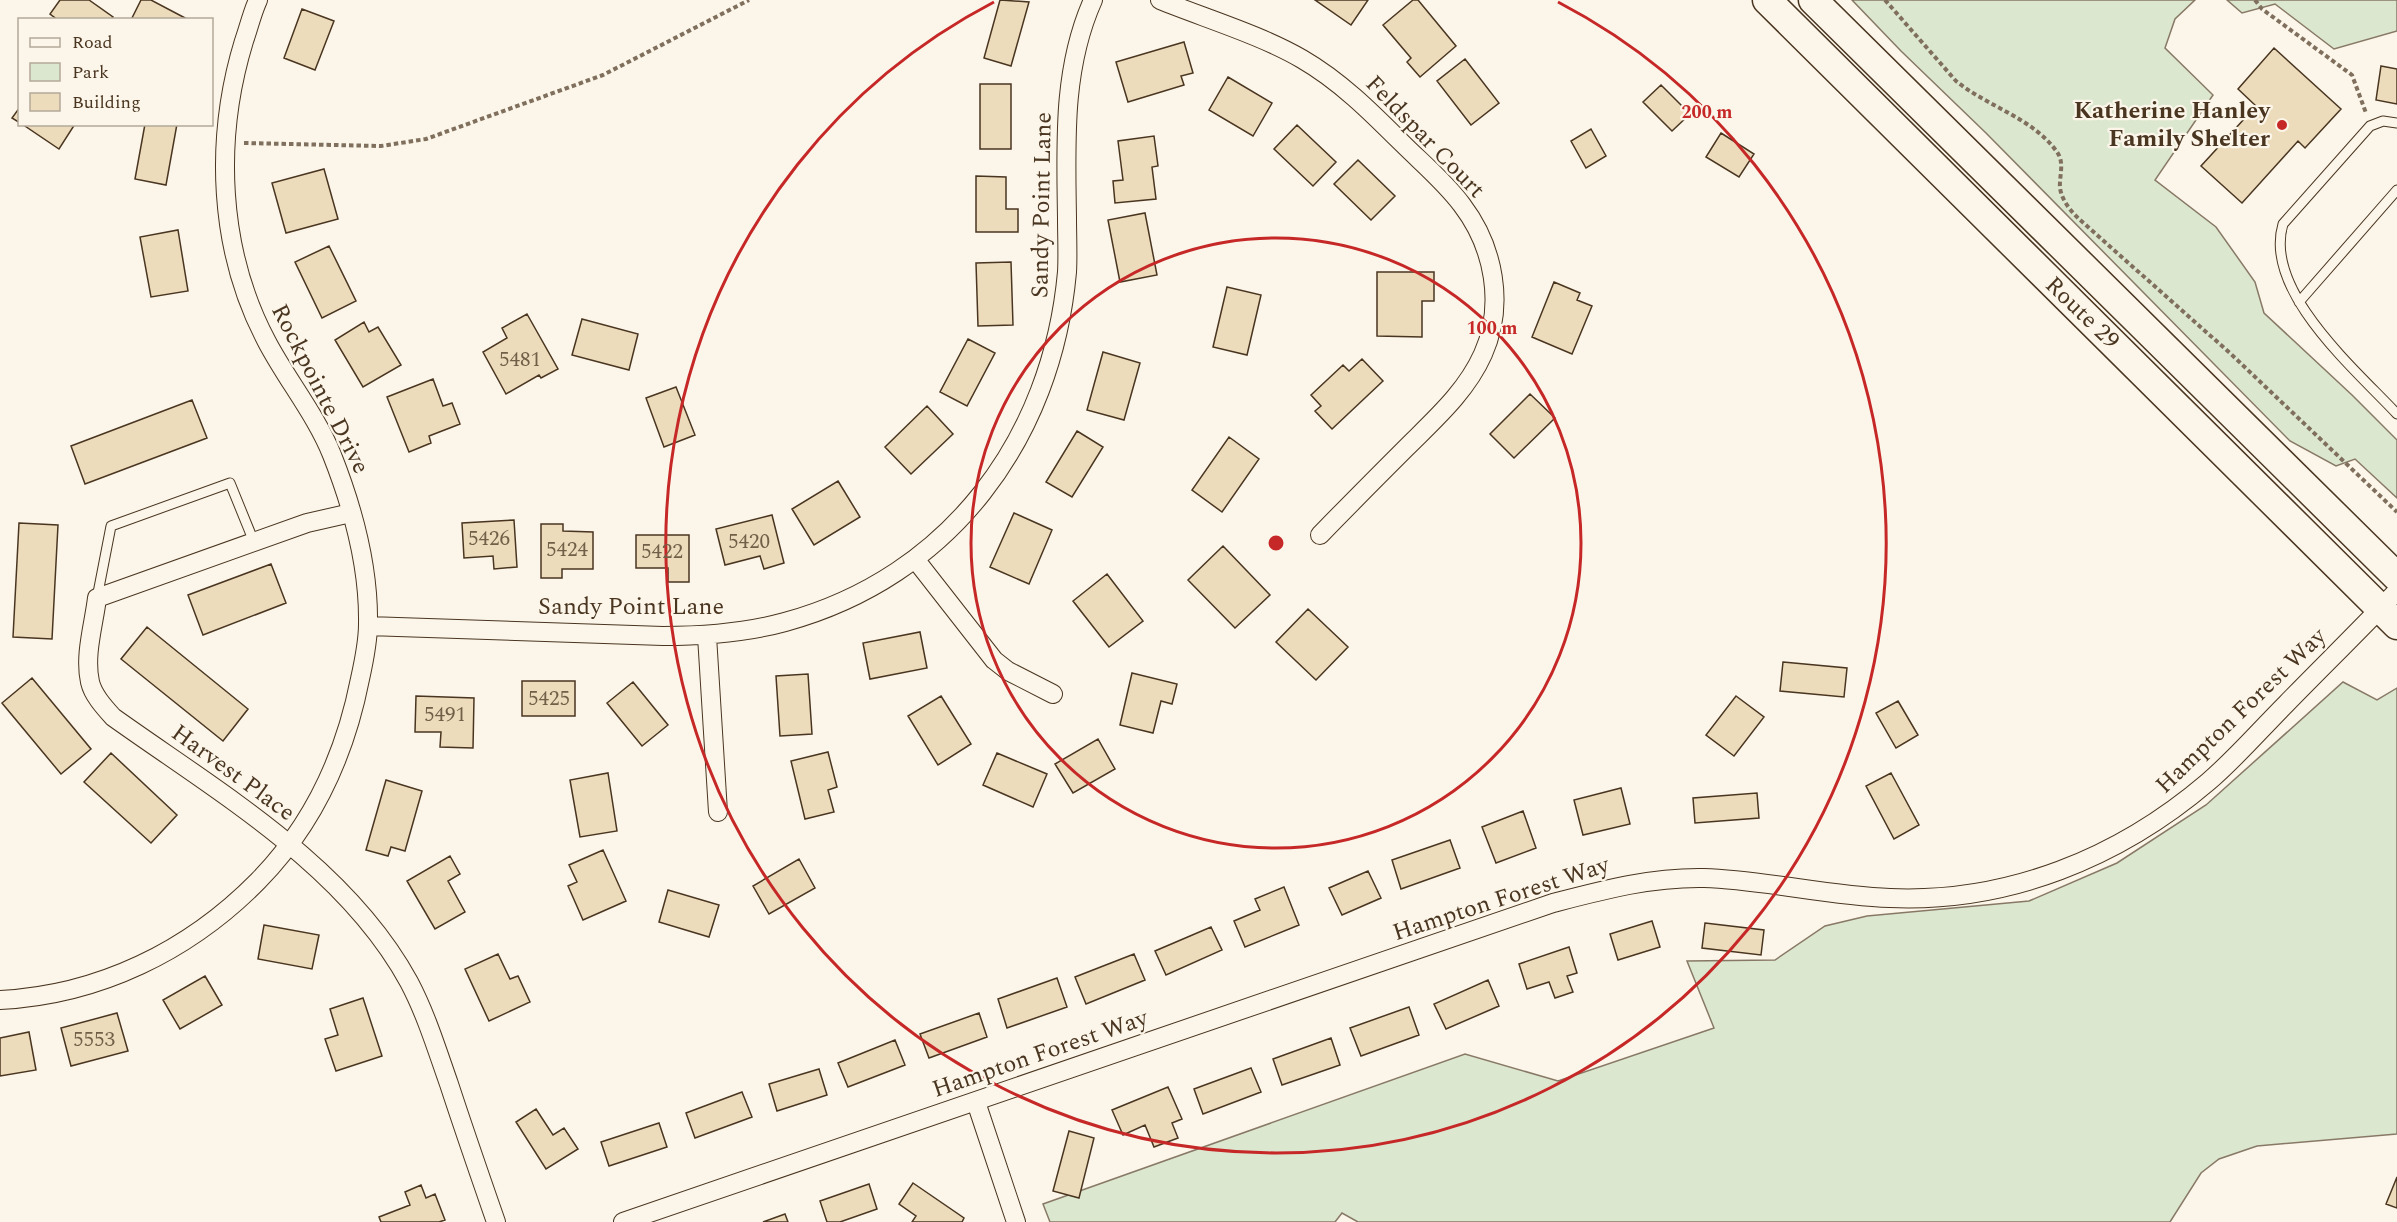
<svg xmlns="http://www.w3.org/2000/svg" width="2397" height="1222" font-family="Spectral,serif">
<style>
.green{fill:#dce7d0;stroke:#887966;stroke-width:1.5}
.building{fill:#ecdcbc;stroke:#4a3520;stroke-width:1.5}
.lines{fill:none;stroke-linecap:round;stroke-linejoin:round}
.lane-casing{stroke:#4a3520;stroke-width:11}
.street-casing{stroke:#4a3520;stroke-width:20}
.primary-casing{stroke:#4a3520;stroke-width:31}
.path{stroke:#7f6f5c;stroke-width:4;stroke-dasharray:4.5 3;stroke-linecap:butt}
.lane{stroke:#fbf6e9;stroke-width:9}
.street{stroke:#fbf6e9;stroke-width:18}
.primary{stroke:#fbf6e9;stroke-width:28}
.ring{fill:none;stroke:#c62828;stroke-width:3}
.poi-dot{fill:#c62828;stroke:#fbf6e9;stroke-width:2}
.labels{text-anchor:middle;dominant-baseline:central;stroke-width:4.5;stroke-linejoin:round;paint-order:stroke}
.number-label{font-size:21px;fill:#725f47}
.poi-label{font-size:24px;font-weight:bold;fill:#4a3520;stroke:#fbf6e9;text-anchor:end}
.street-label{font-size:24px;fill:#4a3520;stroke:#fbf6e9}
.centre{fill:#c62828;stroke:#fbf6e9;stroke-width:3}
.ring-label{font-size:18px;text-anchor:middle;font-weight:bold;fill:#c62828;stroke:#fbf6e9;stroke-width:4.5;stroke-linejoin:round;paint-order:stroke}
</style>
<rect width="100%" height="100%" fill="#fbf6e9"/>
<path class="green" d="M1852 0H2195L2175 19 2165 48 2213 95 2155 180 2216 227 2255 282 2264 313 2352 395 2397 440V498L2355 459 2336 466 2290 441 1986 133 1901 51Z
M2227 0H2397V31L2334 49 2275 4 2242 13Z
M2343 682 2377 700 2397 688V1134L2257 1146 2219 1159 2201 1173 2170 1222H1358L1342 1213 1335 1222H1050L1043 1204 1465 1054 1558 1081 1714 1028 1687 961 1775 960 1825 926 1867 916 2029 901 2117 863 2206 805Z"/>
<path class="building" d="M60 0H89L113 17 111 20H58L50 14Z
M141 0H151L187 19 131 20Z
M1000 0 1029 2 1011 66 984 58Z
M1315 0H1368L1351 25Z
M1413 0H1418L1456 46 1420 77 1407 62 1411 58 1383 25Z
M302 9 334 21 315 70 284 58Z
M1184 42 1193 73 1181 76 1184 85 1128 102 1116 62Z
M2274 48 2341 109 2305 148 2298 141 2242 203 2201 166 2256 106 2238 89Z
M1465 59 1499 103 1471 125 1437 81Z
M2381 66 2397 69V104L2376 100Z
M1228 77 1272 103 1253 136 1209 110Z
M980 84H1011V149H980Z
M1661 85 1690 114 1672 131 1643 102Z
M20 107V123L12 118Z
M22 124H75L59 149Z
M145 124H177L166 185 135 179Z
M1297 125 1336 162 1313 186 1274 149Z
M1591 129 1606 156 1586 168 1571 141Z
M1721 133 1754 154 1739 177 1706 157Z
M1154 136 1158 166 1152 167 1156 199 1115 203 1113 181 1123 180 1118 141Z
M1358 160 1395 196 1371 220 1334 184Z
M324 169 338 219 286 233 272 183Z
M976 176 1006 177V209H1018V232H976Z
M1145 213 1157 275 1120 282 1108 220Z
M178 230 188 291 151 297 140 237Z
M329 246 356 301 322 318 295 262Z
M1011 262 1013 325 978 326 976 263Z
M1377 272H1434V301H1422V337L1377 336Z
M1554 282 1580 293 1577 300 1592 306 1572 354 1532 337Z
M1227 287 1261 295 1247 355 1213 347Z
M527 314 558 369 541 378 539 375 506 394 483 352 507 338 502 328Z
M582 319 638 334 629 370 572 355Z
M364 322 369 332 378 327 401 365 363 387 335 340Z
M968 339 995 353 967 406 940 392Z
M1103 352 1140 363 1124 420 1087 410Z
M1362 359 1383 381 1332 429 1315 411 1321 406 1311 395 1343 365 1349 371Z
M433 379 443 406 452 403 460 424 429 436 431 443 409 452 387 397Z
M676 387 695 435 664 447 646 398Z
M1530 394 1555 418 1514 458 1490 434Z
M192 400 207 438 85 484 71 446Z
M927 406 953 434 911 474 885 447Z
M1077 431 1103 447 1072 497 1046 482Z
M1229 437 1259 459 1222 512 1192 490Z
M838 481 860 517 814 545 792 509Z
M1014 513 1052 530 1029 584 990 567Z
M772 515 784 563 764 569 760 556 725 565 716 529Z
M514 520 517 567 494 569 493 556 464 558 462 523Z
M19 523 58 525 52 639 13 637Z
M541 524H563V531L593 532V569H562V578H541Z
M636 535H689V582H668V568H636Z
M1223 546 1270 595 1235 628 1188 580Z
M271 564 286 603 203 635 188 595Z
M1107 574 1143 621 1109 647 1073 601Z
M1308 609 1348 647 1316 680 1276 642Z
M147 627 248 709 223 741 121 659Z
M920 632 927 668 870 679 863 643Z
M1783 662 1847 668 1844 697 1780 691Z
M1132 673 1177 684 1172 704 1161 701 1153 733 1120 725Z
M808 674 812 734 780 736 776 676Z
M32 678 91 749 61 774 2 703Z
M522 681H575V716H522Z
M633 682 668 725 642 746 607 703Z
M416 696 474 698 473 748 440 747 441 732H415Z
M941 696 971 744 938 765 908 716Z
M1736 696 1764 717 1734 756 1706 735Z
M1898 701 1918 735 1896 748 1876 713Z
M1098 739 1115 769 1073 793 1055 764Z
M828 752 837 787 828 790 834 812 805 819 791 761Z
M111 753 177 815 151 843 84 782Z
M997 753 1047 774 1033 807 983 785Z
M608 773 617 831 580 837 570 780Z
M1891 773 1919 825 1894 839 1866 786Z
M386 780 422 791 405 851 391 847 388 856 366 850Z
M1621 788 1630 824 1583 835 1574 800Z
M1757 793 1759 818 1695 823 1693 798Z
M1523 811 1536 848 1496 863 1482 827Z
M1450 840 1460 868 1401 889 1392 860Z
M603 850 626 901 583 920 568 886 577 882 569 865Z
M450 856 460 874 448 881 465 912 435 929 407 881Z
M799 859 815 888 769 914 753 886Z
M1368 871 1381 898 1342 915 1329 888Z
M1284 887 1299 925 1245 947 1234 921 1260 910 1255 899Z
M668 890 719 905 709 937 659 922Z
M1652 921 1660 947 1618 960 1610 934Z
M1705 923 1764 930 1761 955 1702 948Z
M264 925 319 935 312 969 258 959Z
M1211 927 1222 950 1166 975 1155 951Z
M1569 947 1577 973 1567 976 1573 992 1555 998 1549 982 1527 989 1519 964Z
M498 954 510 979 518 976 530 1002 489 1021 465 969Z
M1134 954 1145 980 1086 1004 1075 977Z
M205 976 222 1005 180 1029 163 1000Z
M1057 978 1067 1007 1007 1028 998 999Z
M1488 980 1499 1006 1446 1029 1434 1004Z
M363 998 382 1056 336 1071 325 1039 338 1035 330 1009Z
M1409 1007 1419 1035 1361 1056 1350 1028Z
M117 1013 128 1051 71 1066 61 1028Z
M979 1013 987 1037 929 1058 920 1034Z
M29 1032 36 1070 0 1076V1038Z
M1331 1038 1340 1065 1282 1085 1273 1059Z
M895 1040 905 1065 848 1087 838 1063Z
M1251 1068 1261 1092 1203 1114 1194 1089Z
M819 1069 827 1095 777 1111 769 1084Z
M1168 1087 1182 1119 1172 1123 1178 1138 1154 1147 1145 1125 1123 1135 1112 1110Z
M742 1092 752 1117 695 1138 686 1113Z
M536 1109 553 1135 564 1128 578 1149 546 1169 516 1122Z
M659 1123 667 1147 609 1166 601 1142Z
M1069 1131 1094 1138 1079 1198 1053 1191Z
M2397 1177V1208L2386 1204Z
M913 1183 964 1218 962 1222H912L916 1216 899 1204Z
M869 1184 877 1209 840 1222H827L820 1201Z
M421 1185 426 1198 435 1194 445 1220 439 1222H381L379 1217 410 1205 405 1192Z
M785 1214 788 1222H763Z"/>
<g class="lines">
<g class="lane-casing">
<path id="lane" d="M2397 123 2383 121 2370 126 2283 224C2263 291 2355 369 2397 414
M2299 302 2397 190
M97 598 111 526 230 483 254 542"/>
</g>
<g class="street-casing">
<path id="street" d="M1160 0C1204 18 1261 35 1302 59 1340 81 1371 112 1402 143 1422 163 1445 182 1462 205 1494 247 1505 305 1483 354 1466 392 1435 419 1406 448 1377 477 1348 506 1320 535
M351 513 307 523 97 598C94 624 84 655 90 682 93 695 104 707 113 717 218 792 346 866 409 982 426 1014 437 1050 449 1084 464 1130 480 1176 496 1222
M915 559 994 660 1008 671 1053 694
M368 626 663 636C704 636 745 633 785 622 950 577 1052 439 1067 272 1068 255 1067 236 1067 218 1066 144 1062 69 1093 0
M707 636 718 812
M0 1000C99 995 189 951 258 881 313 825 345 755 360 679 364 661 368 642 368 624 369 567 353 508 332 455 316 415 287 380 267 342 218 250 214 139 244 41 249 27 252 13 258 0
M976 1102 1016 1222
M623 1222 1553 903C1603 890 1651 877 1704 878 1766 880 1828 896 1890 898 2008 903 2119 858 2208 782 2235 759 2260 730 2286 704 2323 666 2361 629 2397 591"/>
</g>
<g class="primary-casing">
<path id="primary" d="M1767 0 2397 625
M1813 0 2397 577"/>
</g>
<path class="path" d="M1885 0 1956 81C1988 107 2033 118 2057 152 2065 163 2059 176 2060 188 2062 201 2071 211 2079 219L2231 354 2397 512
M2255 0 2262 9 2352 75 2366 113
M244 143 381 146 426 139 603 75 749 0"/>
<use href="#lane" class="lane"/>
<use href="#street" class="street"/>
<use href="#primary" class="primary"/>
</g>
<g class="ring">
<circle cx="1276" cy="543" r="305"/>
<path d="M1558 2A610 610 0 1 1 994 2"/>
</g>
<circle class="poi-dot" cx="2282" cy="125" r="6"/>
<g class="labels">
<g class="number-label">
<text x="520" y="360">5481</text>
<text x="489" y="539">5426</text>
<text x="749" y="542">5420</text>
<text x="567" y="550">5424</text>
<text x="662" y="552">5422</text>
<text x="549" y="699">5425</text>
<text x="445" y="715">5491</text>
<text x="94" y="1040">5553</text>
</g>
<g class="poi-label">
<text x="2270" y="111">Katherine Hanley<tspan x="2270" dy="28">Family Shelter</tspan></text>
</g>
<g class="street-label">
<text transform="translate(1425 137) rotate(46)">Feldspar Court</text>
<text transform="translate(1042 205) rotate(-89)">Sandy Point Lane</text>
<text transform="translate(2082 313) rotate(44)">Route 29</text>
<text transform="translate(320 389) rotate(63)">Rockpointe Drive</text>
<text x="631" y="607">Sandy Point Lane</text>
<text transform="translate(2241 711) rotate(-44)">Hampton Forest Way</text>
<text transform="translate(233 773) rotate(36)">Harvest Place</text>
<text transform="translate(1501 899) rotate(-18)">Hampton Forest Way</text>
<text transform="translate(1040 1054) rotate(-19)">Hampton Forest Way</text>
</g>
</g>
<circle cx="1276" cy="543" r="9" class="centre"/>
<g class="ring-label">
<text x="1707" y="118">200 m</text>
<text x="1492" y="334">100 m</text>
</g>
<rect x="18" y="18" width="195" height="108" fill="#fbf6e9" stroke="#b4a999" stroke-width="1.5"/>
<rect x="30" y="38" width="30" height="9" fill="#fbf6e9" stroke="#b4a999" stroke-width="1.5"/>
<text x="72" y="48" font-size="18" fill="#4a3520">Road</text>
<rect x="30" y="63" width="30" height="18" fill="#dce7d0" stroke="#b4a999" stroke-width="1.5"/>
<text x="72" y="78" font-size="18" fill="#4a3520">Park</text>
<rect x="30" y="93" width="30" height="18" fill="#ecdcbc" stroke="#b4a999" stroke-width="1.5"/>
<text x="72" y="108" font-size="18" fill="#4a3520">Building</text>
</svg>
